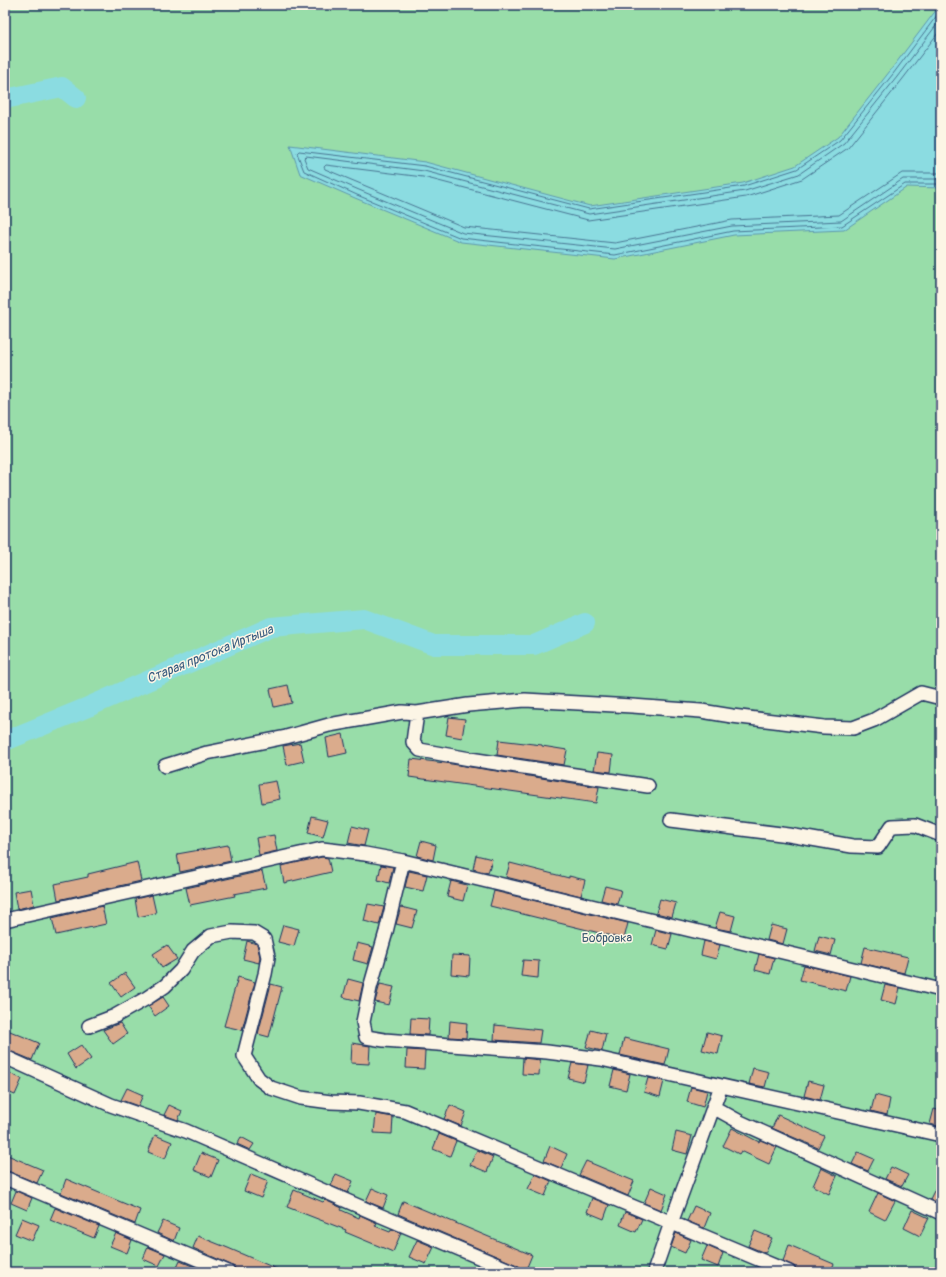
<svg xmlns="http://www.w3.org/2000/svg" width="946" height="1277" font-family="Pangolin,sans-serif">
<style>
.green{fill:#98dda9;stroke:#5a8684}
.water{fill:#8bdce1;stroke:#5e97ad}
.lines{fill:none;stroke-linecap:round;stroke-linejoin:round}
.shore{stroke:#487492;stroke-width:1}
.river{stroke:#8bdce1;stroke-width:20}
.building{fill:#daab8c;stroke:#1b2f5e}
.minor-casing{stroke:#1b2f5e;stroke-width:16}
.minor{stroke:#fcf5e5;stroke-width:13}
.labels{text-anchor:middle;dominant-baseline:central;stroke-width:3;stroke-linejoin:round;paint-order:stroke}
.park-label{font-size:12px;fill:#3a5a71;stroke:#fcf5e5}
.water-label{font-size:13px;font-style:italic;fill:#375a7f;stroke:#fcf5e5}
</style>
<rect width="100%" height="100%" fill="#f2dfca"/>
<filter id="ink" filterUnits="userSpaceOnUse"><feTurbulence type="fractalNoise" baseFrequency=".025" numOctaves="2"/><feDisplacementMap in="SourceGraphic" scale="8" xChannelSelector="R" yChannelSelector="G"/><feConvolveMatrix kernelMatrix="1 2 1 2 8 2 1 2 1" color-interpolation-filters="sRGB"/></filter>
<g filter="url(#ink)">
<path class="green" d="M5 5H941V1272H5Z"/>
<path class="water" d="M940 5 941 188 907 187 844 230 734 235 615 259 461 242 355 198 300 174 290 145 425 162 590 206 743 183 795 166 838 137 890 71Z"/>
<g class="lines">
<path class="shore" d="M941 10 893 74 840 140 797 169 744 186 589 209 425 166 299 151 297 153 304 171 357 195 461 238 615 255 733 231 842 226 905 184H941
M941 19 897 77 844 143 799 174 745 191 589 214 424 171 306 156 304 158 308 168 359 190 463 233 615 249 732 226 841 221 903 179H941
M941 29 902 80 848 148 802 179 746 197 588 220 423 177 326 165 324 167 325 169 464 227 615 243 732 220 839 215 902 173H941"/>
<path class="river" d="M5 99 62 87 76 98
M5 741 88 707 271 627 364 619 434 645H534L585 623"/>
</g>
<path class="building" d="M288 685 292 703 274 707 270 689Z
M449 717 465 719 462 738 446 735Z
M343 734 347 753 329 757 326 738Z
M499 740 542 745V746L567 750 564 765 497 755Z
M300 743 304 761 287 765 283 746Z
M597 753 613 755 611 772 594 770Z
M411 759 445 763 599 787 596 803 409 777Z
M276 781 280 799 262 803 259 784Z
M312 816 328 820 323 837 308 833Z
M352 826 368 830 364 846 348 843Z
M274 835 277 851 259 855 256 838Z
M421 841 436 845 433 860 417 856Z
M228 845 231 861 180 872 177 854Z
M476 855 492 859 488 873 473 869Z
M322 857 328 858 331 872 284 883 281 866Z
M137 862 141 881 58 900 55 884 88 877V874Z
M510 863 569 878V876L585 880 581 896 506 877Z
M381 865 393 867 389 883 378 880Z
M262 871 266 888 234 894 235 896 190 905 186 888Z
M409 871 427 875 423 891 405 887Z
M451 881 467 885 463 901 447 897Z
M605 886 621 890 617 904 601 900Z
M31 889 34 905 17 909 14 892Z
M494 891 628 923 624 939 490 906Z
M152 895 156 913 138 917 135 899Z
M660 899 676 903 672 917 656 913Z
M368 904 384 907 379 925 364 921Z
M102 906 106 924 56 935 52 918Z
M401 907 417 911 412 928 396 924Z
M720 912 735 916 731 931 715 928Z
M283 925 299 929 294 946 278 942Z
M771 925 787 929 783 944 767 940Z
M656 930 672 934 668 949 652 945Z
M819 936 835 940 831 955 815 951Z
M247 941 257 944 260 957 259 963 243 959Z
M704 941 720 945 716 959 701 955Z
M357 943 373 947 368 964 353 960Z
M167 945 177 959 162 968 153 954Z
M865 947 908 957 904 973 861 963Z
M759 954 774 958 770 974 755 970Z
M452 955 470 956 469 976 451 974Z
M523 960 539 961 538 978 521 976Z
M804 965 850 976 846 991 800 980Z
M125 973 135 987 121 997 111 983Z
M238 977 255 982 242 1030 224 1026Z
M348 979 363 983 359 1001 343 997Z
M271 984 282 987 269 1037 258 1034Z
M380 984 394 987 389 1005 375 1002Z
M885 985 900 988 896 1004 881 1000Z
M163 997 169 1006 155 1016 148 1006Z
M411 1018 429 1019 428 1035 410 1034Z
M450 1021 467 1023 466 1038 449 1037Z
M120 1023 127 1034 113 1044 103 1030Z
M495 1025 541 1030 539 1043 494 1040Z
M5 1029 39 1043 32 1060 5 1049Z
M591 1030 606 1034 602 1051 586 1047Z
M707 1032 722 1036 718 1054 702 1050Z
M624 1038 669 1049 665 1065 620 1055Z
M352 1043 370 1046 369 1064 351 1063Z
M81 1045 91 1059 76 1069 67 1054Z
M407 1050 425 1051 424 1069 406 1068Z
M523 1058 540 1060 539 1075 522 1074Z
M572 1063 588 1065 584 1082 568 1078Z
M753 1068 769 1072 765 1087 749 1084Z
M614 1070 630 1074 626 1090 610 1086Z
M5 1071 22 1079 15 1095 5 1091Z
M648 1078 664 1081 660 1097 644 1092Z
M808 1081 824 1085 820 1100 804 1096Z
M691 1087 707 1091 703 1107 687 1102Z
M127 1088 143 1095 138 1106 121 1100Z
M875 1095 890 1099 887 1115 871 1111Z
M169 1105 182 1111 178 1120 164 1115Z
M450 1105 466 1112 461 1126 444 1119Z
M934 1109 941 1111V1127L930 1124Z
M376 1114 393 1117 392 1134 374 1133Z
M778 1115 824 1136 818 1148 772 1128Z
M732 1128 759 1142 760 1140 777 1147 769 1164 741 1151 739 1154 723 1146Z
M676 1132 692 1136 687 1154 672 1150Z
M439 1134 456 1141 450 1156 433 1149Z
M155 1135 172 1142 165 1159 148 1152Z
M241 1137 254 1144 250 1150 237 1144Z
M550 1146 567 1154 561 1168 544 1161Z
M477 1150 493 1157 487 1172 470 1165Z
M858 1152 874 1159 868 1171 852 1164Z
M201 1153 218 1160 211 1177 194 1170Z
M5 1154 43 1170 37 1183 5 1170Z
M586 1161 634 1181 628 1196 579 1175Z
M891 1167 908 1175 902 1186 885 1179Z
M821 1168 837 1176 829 1194 813 1186Z
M251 1174 268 1181 261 1198 244 1191Z
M336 1174 353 1181 348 1193 331 1186Z
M535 1174 551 1181 545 1196 528 1189Z
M941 1177V1204L930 1199Z
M66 1179 140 1210 135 1224 61 1193Z
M651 1187 667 1194 661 1210 644 1203Z
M372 1188 388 1195 383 1208 366 1201Z
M294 1190 323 1202 325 1200 342 1208 341 1210 359 1218 360 1215 377 1223 375 1226 390 1232 392 1229 401 1233 393 1252 345 1232 346 1230 287 1207Z
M16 1191 32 1198 27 1210 11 1203Z
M878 1193 895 1201 885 1220 869 1212Z
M592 1198 609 1205 604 1219 587 1212Z
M403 1201 532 1255 525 1272H522L521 1268 517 1265 398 1214Z
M694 1206 710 1213 704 1228 687 1221Z
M55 1208 99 1226 94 1238 50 1220Z
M912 1210 929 1218 920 1236 904 1228Z
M625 1212 642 1219 636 1232 620 1225Z
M22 1218 39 1225 32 1241 15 1234Z
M163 1221 179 1228 174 1241 157 1233Z
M755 1231 772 1238 765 1253 748 1246Z
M116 1233 132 1240 127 1253 110 1246Z
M676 1233 691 1240 685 1253 671 1247Z
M198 1236 228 1248 284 1272H236L235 1268 231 1265 193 1248Z
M417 1240 434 1247 426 1264 409 1257Z
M789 1245 834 1264 830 1272H797L795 1267 783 1261Z
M707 1246 723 1253 718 1267 701 1260Z
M148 1247 165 1254 159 1266 143 1259Z
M180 1261 197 1268 195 1272H175Z
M479 1266 493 1272H477Z"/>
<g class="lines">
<g class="minor-casing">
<path id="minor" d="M417 713 413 742 420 750 431 752 470 759 648 786
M165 766 207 753 286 737 329 725 402 712 417 713 468 705 525 700 632 706 701 711 732 716 824 727 853 728 874 720 921 693 941 698
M671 820 789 835 852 846 878 847 892 826 915 825 941 835
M403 861 386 932 370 988 363 1022 366 1037 384 1040 547 1052 601 1059 941 1135
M5 920 322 849 365 854 403 861 941 990
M89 1026 115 1016 147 998 165 986 181 970 193 951 211 936 232 932 254 933 264 939 268 957 265 974 244 1056 259 1079 271 1088 301 1098 331 1102 359 1103 405 1111 789 1272
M5 1057 111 1105 186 1131 379 1215 514 1272
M713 1107 740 1122 941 1213
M5 1178 228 1272
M654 1272 671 1223 721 1086"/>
</g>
<use href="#minor" class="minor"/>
</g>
</g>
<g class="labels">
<g class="park-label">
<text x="607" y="938">Бобровка</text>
</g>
<g class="water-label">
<text transform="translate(210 654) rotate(-22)">Старая протока Иртыша</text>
</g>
</g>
<rect width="946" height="1277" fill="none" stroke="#fcf5e5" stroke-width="20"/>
<rect x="10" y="10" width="926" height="1257" fill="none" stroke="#1b2f5e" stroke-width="1.5" filter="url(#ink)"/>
</svg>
